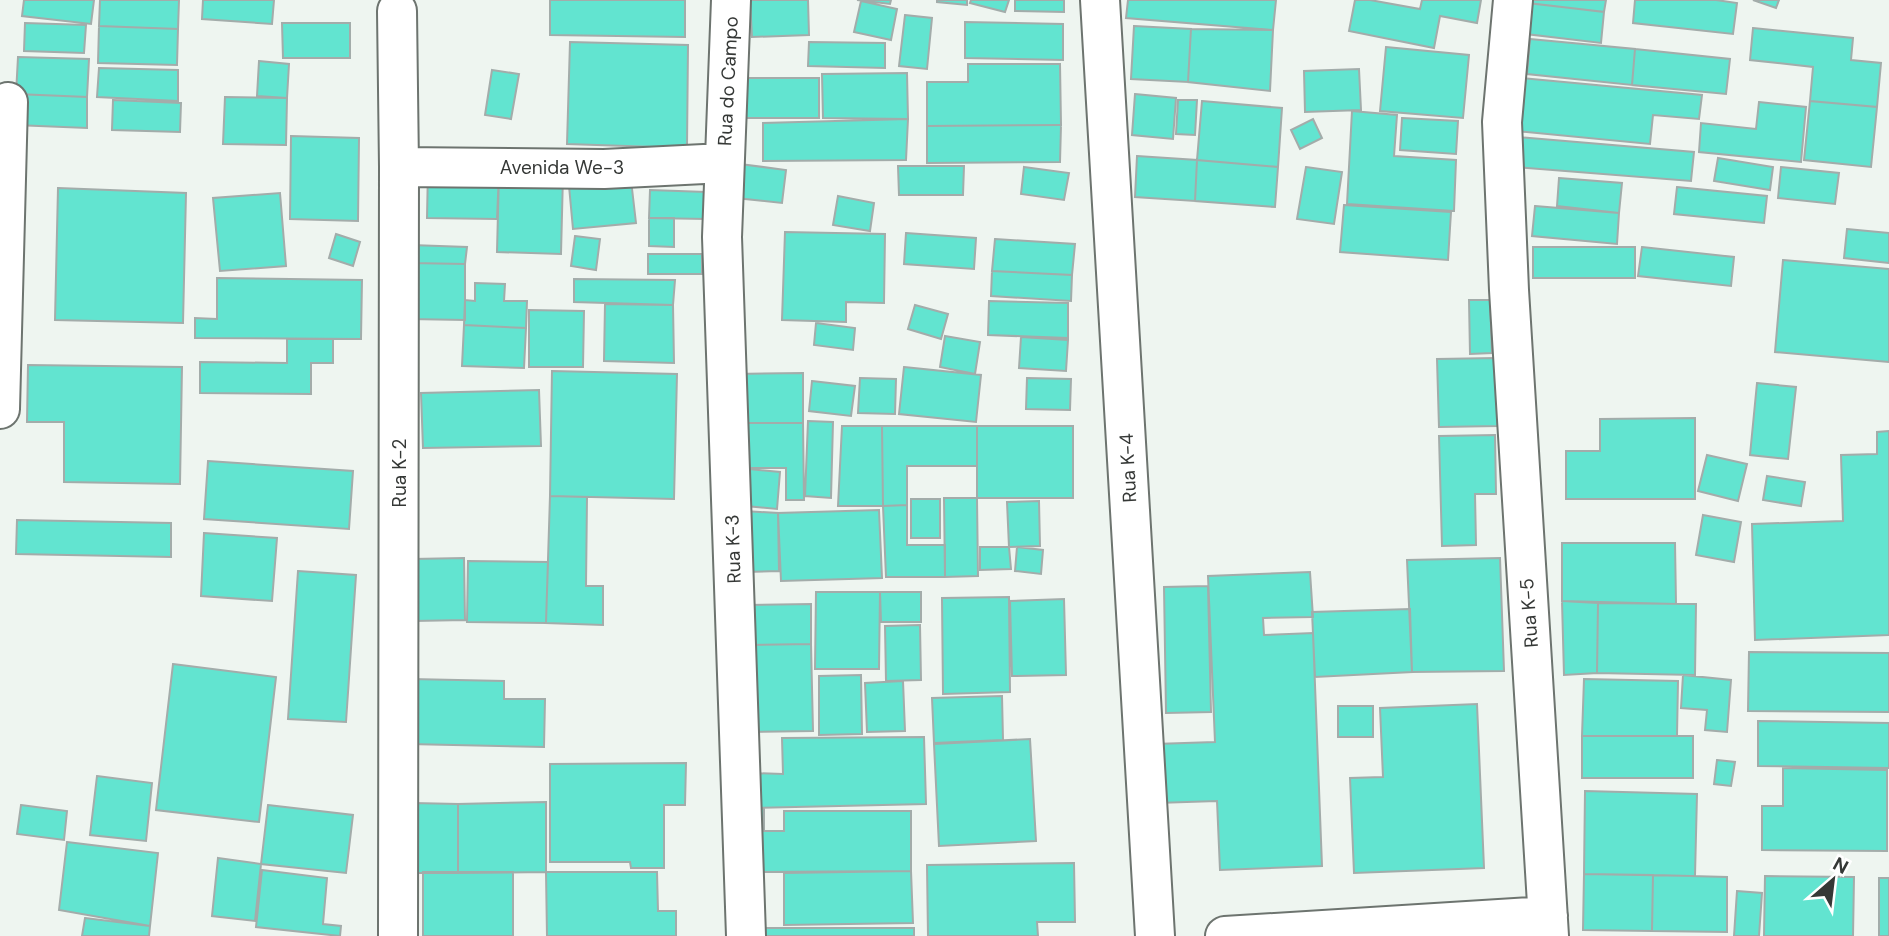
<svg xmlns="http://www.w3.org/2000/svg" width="1889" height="936" font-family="'DM Sans',sans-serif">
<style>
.building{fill:#62e4d0;stroke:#a3acaa;stroke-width:2}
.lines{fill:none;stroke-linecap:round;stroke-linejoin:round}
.minor-casing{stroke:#6d746f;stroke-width:42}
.minor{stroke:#fff;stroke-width:38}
.labels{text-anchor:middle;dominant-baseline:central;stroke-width:5;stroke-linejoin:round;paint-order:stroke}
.street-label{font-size:19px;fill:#353836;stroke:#fff}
</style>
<rect width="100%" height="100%" fill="#eef5f0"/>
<path class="building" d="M24 0H94L91 24 22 16Z
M100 0H179L178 29 99 26Z
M203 0H274L272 24 202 19Z
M550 0H685V37L550 35Z
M750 0H808L809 35 752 37Z
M857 0H891L890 4Z
M937 0H967V5L937 2Z
M971 0H1009L1005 12 970 3Z
M1015 0H1064V12L1015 11Z
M1128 0H1276L1273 30 1126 18Z
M1355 0H1370L1420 9 1422 0H1481L1477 23 1440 16 1434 48 1349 31Z
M1528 0H1606L1604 12 1528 3Z
M1635 0H1716L1737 3 1733 34 1633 23Z
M1753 0H1779L1776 8Z
M861 1 897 9 891 40 854 32Z
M1528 3 1604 12 1601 43 1526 34Z
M905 15 932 18 927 69 899 66Z
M965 22 1063 24V60L965 58Z
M25 23 86 25 84 53 24 51Z
M282 23H350V58H283Z
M99 26 178 29 177 65 98 63Z
M1134 26 1191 29 1188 82 1131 79Z
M1753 28 1853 38 1851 60 1881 63 1877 107 1810 101 1813 67 1750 60Z
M1191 29 1273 30 1270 91 1188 82Z
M1530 39 1635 49 1632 85 1527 74Z
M570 42 688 45 687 148 567 144Z
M809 42 885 43V68L808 66Z
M1386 47 1469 55 1463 118 1380 111Z
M1635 49 1730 59 1726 94 1632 85Z
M18 57 89 59 87 97 16 94Z
M259 61 289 64 287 98 257 96Z
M968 64H1060L1061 125 927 126V82H968Z
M99 68 178 70V101L97 97Z
M1359 69 1361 110 1305 112 1304 71Z
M492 70 519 74 511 119 485 115Z
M907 73 908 119 823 118 822 74Z
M738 78H819V118H738Z
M1521 78 1702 95 1699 119 1653 115 1650 144 1516 131Z
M16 94 87 97V128L15 125Z
M1135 94 1176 98 1173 139 1132 135Z
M225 97 287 98 286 145 223 144Z
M113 100 181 103 180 132 112 130Z
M1178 100H1197L1195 135 1176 134Z
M1202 101 1282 108 1278 167 1197 160Z
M1810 101 1877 107 1871 167 1804 160Z
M1759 102 1806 107 1801 162 1699 152 1701 123 1756 129Z
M1352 111 1397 115 1394 156 1456 160 1454 211 1347 204Z
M1402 118 1458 121 1456 154 1400 150Z
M908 119 906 160 763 161V123Z
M1313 119 1322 138 1300 149 1291 130Z
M1061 125 1060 162 927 163V126Z
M291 136 359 138 358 221 290 219Z
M1517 137 1694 152 1691 181 1515 167Z
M1137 156 1197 160 1195 201 1135 197Z
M1718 158 1773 167 1770 190 1714 181Z
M1197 160 1278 167 1275 207 1195 201Z
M740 164 786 170 782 203 736 198Z
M898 166H964L963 195H899Z
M1024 167 1069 173 1064 200 1021 194Z
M1306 167 1342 172 1334 224 1297 219Z
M1781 167 1839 173 1835 204 1778 198Z
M428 168 499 173 497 219 427 218Z
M499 173 563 175 561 254 497 252Z
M1559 178 1622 183 1619 213 1557 206Z
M631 180 636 223 573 229 569 186Z
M1677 187 1767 196 1764 223 1674 214Z
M58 188 186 193 183 323 55 320Z
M650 190 706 192V219L649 218Z
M280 193 286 266 220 271 213 198Z
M838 196 874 203 870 231 833 225Z
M1344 205 1451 212 1448 260 1340 252Z
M1535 206 1619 213 1617 244 1532 236Z
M649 218H674V247L649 246Z
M1847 229 1889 233V263L1844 258Z
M785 232 885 234 884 303 846 302V322L782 320Z
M906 233 976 238 974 269 904 264Z
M336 234 360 242 353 266 329 258Z
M575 236 600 239 596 270 571 266Z
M995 239 1075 244 1072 275 992 271Z
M411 245 467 247 465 264 411 263Z
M1533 247H1635V278H1533Z
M1642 247 1734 257 1731 286 1638 276Z
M648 254H702V274H648Z
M1783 260 1889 269V362L1775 352Z
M411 263 465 264V320L409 319Z
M992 271 1072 275 1071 301 991 296Z
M217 278 362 280 361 339 195 338V318L217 319Z
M574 279 675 280 673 305 574 302Z
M475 283 505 284 504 301H527L526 328 464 325 465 300 475 301Z
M1469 300H1490L1492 353 1470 354Z
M989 301 1068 303V338L988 335Z
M605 304 673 305 674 363 604 361Z
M915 305 948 314 941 339 908 329Z
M529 310 584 311 583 367H529Z
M816 323 855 328 853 350 814 345Z
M464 325 526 328 524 368 462 366Z
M945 336 980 342 975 374 940 367Z
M1021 337 1068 340 1066 371 1019 368Z
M287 339H333V363H311V394L200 393V362L287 363Z
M1496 358 1498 426 1439 427 1437 359Z
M28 365 182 367 180 484 64 482V422H27Z
M904 367 981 375 976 422 899 414Z
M552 371 677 374 674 499 550 496Z
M803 373V423H735L734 374Z
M860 378 896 379 895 414 858 413Z
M1027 378 1071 379 1070 410 1026 409Z
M812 381 855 386 851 416 809 411Z
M1757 383 1796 387 1788 459 1750 455Z
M539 390 541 446 423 448 421 393Z
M1695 418V499H1566V451H1600V419Z
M808 421 833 422 831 498 805 496Z
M735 423H803L804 500H786V468H736Z
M842 426H882L883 506H838Z
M882 426H977V466H907V505L883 506Z
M977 426H1073V498H977Z
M1889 431V635L1755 640 1752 524 1843 521 1841 455 1877 454V432Z
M1495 435 1496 494H1475L1476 545 1442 546 1439 436Z
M1707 455 1747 464 1738 501 1698 491Z
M208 461 353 471 349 529 204 519Z
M749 469 780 472 777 509 746 506Z
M1767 476 1805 482 1801 506 1763 500Z
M550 496 587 497 586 586H603V625L546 623Z
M944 498H977L978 576 945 577Z
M911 499H940V538H911Z
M1039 501 1040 546 1009 547 1007 502Z
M907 505V545H945V577H886L883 506Z
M879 510 882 578 781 581 778 513Z
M744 511 778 513 779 571 745 572Z
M1703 515 1741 522 1734 562 1696 555Z
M17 520 171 523V557L16 554Z
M204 533 277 538 272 601 201 596Z
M1562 543H1675L1676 604 1562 601Z
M980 547H1009L1011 569 980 570Z
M1017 547 1043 550 1041 574 1015 571Z
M464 558 465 620 414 621 413 559Z
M1500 558 1504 671 1412 672 1407 560Z
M468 561 548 562 546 623 467 622Z
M298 571 356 575 346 722 288 719Z
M1310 572 1313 617 1263 618 1264 635 1313 633 1322 866 1220 870 1217 801 1157 803 1155 744 1215 742 1208 576Z
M1208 586 1211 712 1166 713 1164 587Z
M816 592H880L879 669H815Z
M880 592H921V622H881Z
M1009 597 1010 692 943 694 942 598Z
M1064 599 1066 675 1012 676 1010 601Z
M1562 601 1598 603 1597 673 1564 675Z
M1598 603 1696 604 1695 675 1597 673Z
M811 604V644L746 645V605Z
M1410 609 1412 672 1315 677 1312 612Z
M920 625 921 680 886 681 885 626Z
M811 644 813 731 747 732 746 645Z
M1749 652 1889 653V712L1748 711Z
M173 664 276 677 259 822 156 810Z
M861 675 862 734 819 735V676Z
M1683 675 1731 680 1727 732 1705 730 1707 710 1681 708Z
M411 679 504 681V699H545L544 747 409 744Z
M1584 679 1678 681 1677 736H1582Z
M903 681 905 731 867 732 865 683Z
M1002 696 1003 740 934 743 932 698Z
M1477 704 1484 868 1354 873 1350 778 1383 777 1380 708Z
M1338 706H1373V737H1338Z
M1758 721 1889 723V768L1758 766Z
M1582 736H1693V778H1582Z
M924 737 926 804 752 808 750 773 783 774 782 738Z
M1030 739 1036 841 939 846 934 744Z
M1717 760 1735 762 1731 786 1714 784Z
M686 763 685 805H664V868H631L630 862H550V764Z
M1783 768 1887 770V851L1762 850V806H1783Z
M97 776 152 783 146 841 90 835Z
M1585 791 1697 794 1695 876 1584 874Z
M546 802V872L458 873V804Z
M413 803 458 804V873H413Z
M21 805 67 811 64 840 17 834Z
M268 805 353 815 346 873 261 864Z
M752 808 764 809V831H784V811H911V871L752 872Z
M67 842 158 853 150 926 59 910Z
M218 858 261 864 255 921 212 916Z
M1074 863 1075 922H1037L1038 936H928L927 865Z
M262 870 327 878 323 924 341 926 340 936 256 927Z
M911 871 913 923 784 925V873Z
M423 872H513V936H423Z
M546 872H657L658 911H676V936H547Z
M1584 874 1653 875 1652 931 1583 930Z
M1653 875 1727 877V932L1652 931Z
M1765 876 1854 877 1853 936H1764Z
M1879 878H1889V936H1879Z
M1737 891 1762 893 1759 936H1734Z
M85 918 150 926 149 936H82Z
M761 928H914V936H761Z"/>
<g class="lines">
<g class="minor-casing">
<path id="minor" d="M731 0 722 237 746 936
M1100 0 1155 936
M1513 0 1502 122 1509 290 1549 936
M397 11 399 167 398 936
M399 167 604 169 724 163
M0 409 8 102
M1225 936 1548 916"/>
</g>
<use href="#minor" class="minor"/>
</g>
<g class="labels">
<g class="street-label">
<text transform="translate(728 81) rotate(-87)">Rua do Campo</text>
<text x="562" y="167">Avenida We-3</text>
<text transform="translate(1128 468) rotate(-93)">Rua K-4</text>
<text transform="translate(399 473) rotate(-90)">Rua K-2</text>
<text transform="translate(733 549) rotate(-92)">Rua K-3</text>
<text transform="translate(1529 613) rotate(-94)">Rua K-5</text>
</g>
</g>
<g transform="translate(1833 880) rotate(28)" stroke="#ffffff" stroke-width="5" paint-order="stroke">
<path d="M0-5L12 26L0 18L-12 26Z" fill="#353836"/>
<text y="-10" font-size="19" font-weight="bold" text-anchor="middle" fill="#353836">N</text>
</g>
</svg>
